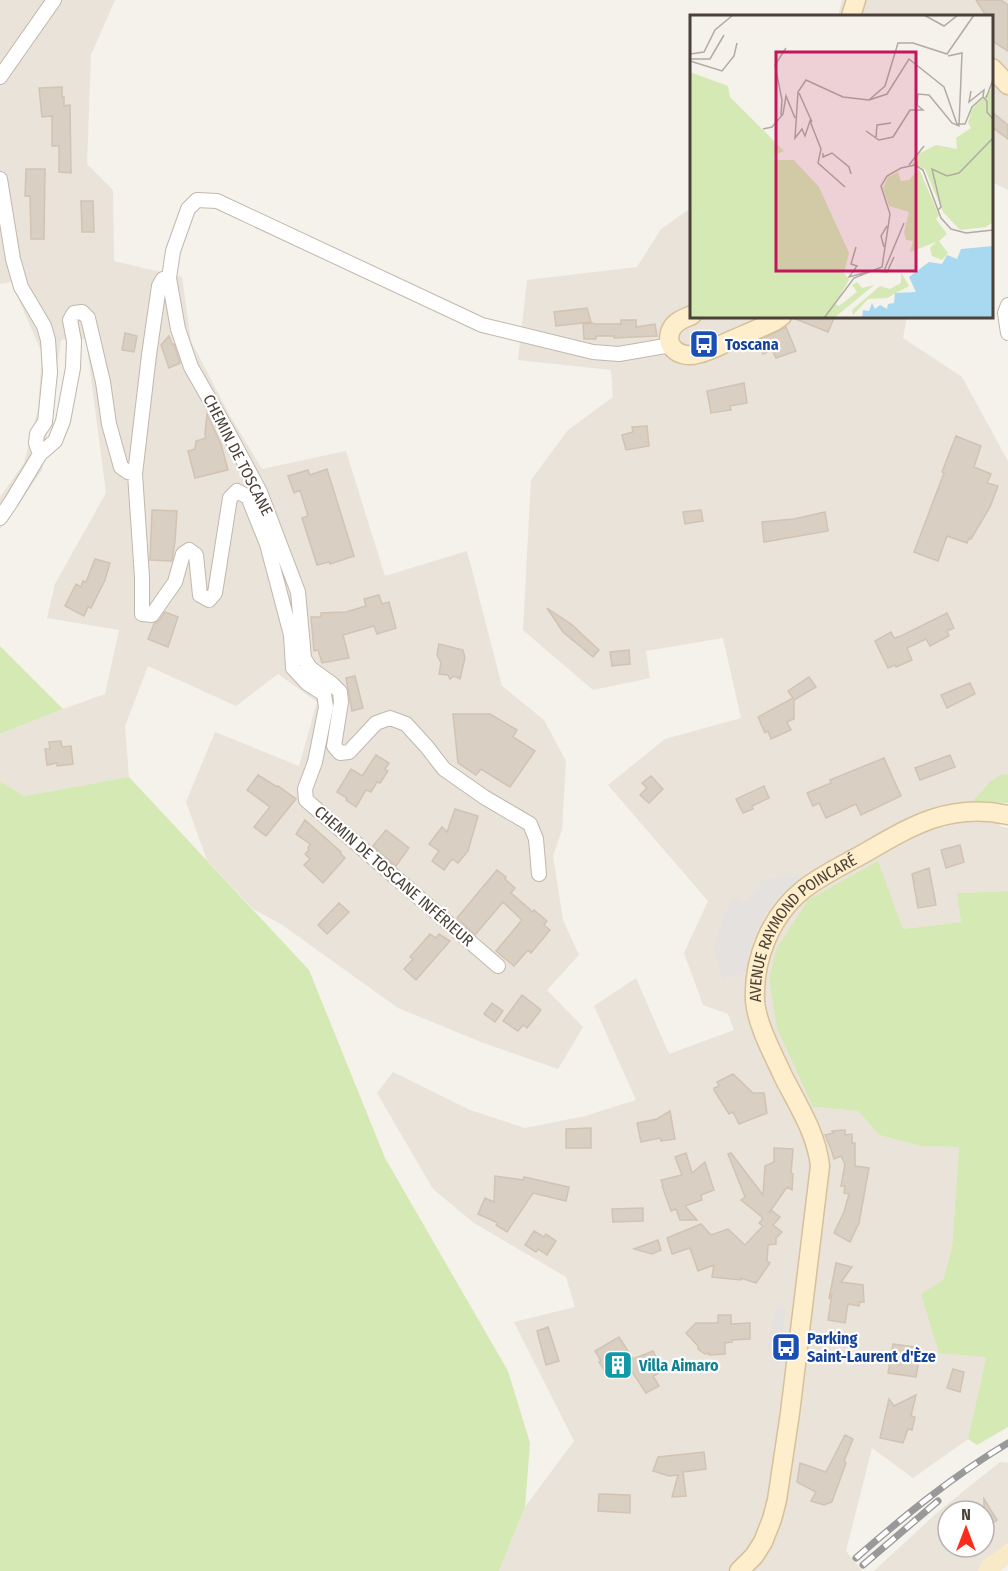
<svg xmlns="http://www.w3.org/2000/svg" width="1008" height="1571" font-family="'Fira Sans Condensed',sans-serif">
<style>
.residential{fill:#e9e3d9;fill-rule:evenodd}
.green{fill:#d5e9b4}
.sand{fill:#f8eac7}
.parking{fill:#e4e1df}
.building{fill:#dacfc3;stroke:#d2c3b3;stroke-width:1.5}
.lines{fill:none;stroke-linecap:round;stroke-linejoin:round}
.street-casing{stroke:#c1b8ad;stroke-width:16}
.secondary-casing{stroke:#d5c19a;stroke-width:21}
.street{stroke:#fff;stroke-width:14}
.secondary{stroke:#ffeecb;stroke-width:18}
.rail-casing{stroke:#999;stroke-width:7}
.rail{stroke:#fff;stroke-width:4.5;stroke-dasharray:14;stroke-linecap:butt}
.labels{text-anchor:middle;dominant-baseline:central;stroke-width:4.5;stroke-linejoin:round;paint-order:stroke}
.transit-label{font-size:16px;font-weight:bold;fill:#164399;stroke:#fff;text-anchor:start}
.street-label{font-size:16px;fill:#4a4138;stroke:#fff}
.culture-label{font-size:16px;font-weight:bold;fill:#0d838f;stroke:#fff;text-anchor:start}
.inset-road{fill:none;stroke:#b1aba3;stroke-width:1.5}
.view{fill:#c2185b;fill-opacity:0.15;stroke:#c2185b;stroke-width:3}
.inset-edge{fill:none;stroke:#4a4138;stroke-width:3}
</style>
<rect width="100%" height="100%" fill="#f5f1eb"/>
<path class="residential" d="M0 0H115L91 55 87 164 113 190 114 261 182 277 191 341 229 414 262 469 346 451 385 576 467 551 502 686 544 720 566 761 562 830 553 856 563 920 579 955 547 990 583 1027 558 1069 481 1042 398 1008 281 924 253 909 207 860 186 802 215 732 299 766 317 702 278 674 236 706 148 666 125 726 129 777 24 796 0 781V734L63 709 105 694 119 630 47 618 55 584 106 493 86 339 61 340 42 470 8 520 0 529V497L24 463 38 409 42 353 11 282 0 284Z
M842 0H1008V190L992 182V16H838Z
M691 208 692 316 907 317 903 338 962 377 1008 461V775L1003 774 974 801 999 802 1000 826 1008 828V891L958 893 961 922 903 929 877 861 813 1107 858 1111 879 1135 920 1146 959 1147 952 1247 943 1280 986 1357 968 1439 913 1478 872 1448 846 1551 862 1571H499L525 1507 574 1441 514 1322 575 1307 566 1277 474 1223 433 1189 377 1093 393 1072 470 1110 525 1128 585 1116 636 1100 594 1006 636 978 669 1054 734 1030 728 1014 703 1005 684 953 708 901 608 785 665 739 741 718 723 638 646 651 650 678 593 690 523 630 531 480 568 430 613 397 611 370 518 360 527 280 637 267 661 229Z
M1000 1462 1008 1463V1543L983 1561 978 1571H874L939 1511ZM948 1511H984V1547H948Z"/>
<path class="green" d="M0 646 63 709 0 734Z
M1003 774 1008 775V803L973 801 991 781Z
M129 777 309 970 385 1158 508 1371 530 1443 525 1507 499 1571H0V781L24 796Z
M878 861 903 929 961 922 957 893 1008 891V1427L977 1445 968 1439 986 1357 939 1353 921 1294 943 1280 952 1247 959 1147 920 1146 879 1135 858 1111 813 1107 777 1028 769 978 777 948 808 900Z"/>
<path class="sand" d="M1008 1543V1565L1000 1571H978L983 1561Z"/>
<path class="parking" d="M786 876 802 878 776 898 765 914 752 941 748 955 746 971 723 980 715 955 716 941 727 909 736 896 743 903 762 886 759 881Z
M776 1305 786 1309 778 1359 768 1347Z"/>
<path class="building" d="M976 0H1001L1008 5V51L992 41V16H986Z
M62 87V97H64V106L70 105 71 173 59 172V146H52V116L42 117 39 88Z
M992 112 1008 125V139L992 127Z
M26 169H45L44 239H31L30 196H25Z
M81 201H93L94 232H82Z
M587 308 591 322 556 326 554 312Z
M793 316H835L828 332 793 318Z
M621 320H636V327L655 324 657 336 614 338V336H596V339H584L583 324 593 323 594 324H621Z
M786 327 796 351 776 358 772 350 763 354 758 341Z
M125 333 137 336 134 352 122 350Z
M169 336 172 344H174L180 363 169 368 161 345Z
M744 383 747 403 730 406 731 410 711 413 707 391Z
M207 414 221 444 228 470 195 478 188 451 195 449 196 441 206 438 205 434Z
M647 426 649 446 626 450 622 435 633 432 632 427Z
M956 436 981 446 974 467 991 474 987 483 998 486 990 507 971 539 969 538 967 543 947 536 938 561 914 552 944 473 942 472Z
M327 469 354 556 330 564 329 562 317 565 302 518 308 516 300 490 294 493 288 476 308 470 310 475Z
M152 510 177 511 175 541 172 561 150 560Z
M701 510 703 521 685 524 683 512Z
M825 512 828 531 764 542 762 522 794 519Z
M95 559 110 563 105 580 91 608 88 607 84 616 65 606 76 584 81 587 83 581 86 582Z
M379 595 382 604 389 602 396 628 377 634 374 626 343 635 349 658 322 663 318 650 314 651 311 617H321V613L346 612 366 606 364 599Z
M547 608 571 624 599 650 593 657 563 632Z
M165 612 178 617 168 647 148 639 154 624 159 621Z
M947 613 954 628 947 631 949 636 930 646 926 639 907 648 912 660 896 667 895 665 888 668 875 641 891 632 894 638 901 636Z
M439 644 463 650 465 658 460 679 454 676 450 679 448 675 439 674 441 663 437 655Z
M629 650 630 664 612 666 610 652Z
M355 676 363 708 352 711 346 678Z
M809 677 816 687 794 700V719L787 722 791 730 771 739 768 731 765 733 758 717 793 698 788 691Z
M970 683 975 694 947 708 941 695Z
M453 714H490L517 730 513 737 535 751 510 787 481 769 476 775 458 763Z
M61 741 62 747 71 746 73 764 57 766V763L47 765 45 749H50L49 742Z
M376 755 389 763 385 769 388 771 380 783 377 782 371 792 366 790 356 807 346 800 347 798 337 792 351 769 362 776Z
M950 755 955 767 920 780 915 768Z
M884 758 901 796 861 815 856 804 826 818 819 803 813 806 807 793 831 783 830 780Z
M258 775 277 787 278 786 296 799 266 836 254 827 270 807 247 790Z
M651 776 663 789 649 803 640 795 647 788 642 783Z
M764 786 769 798 752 806 753 809 743 813 736 799Z
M455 809 478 816 468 851 458 863 452 859 444 870 432 861 439 851 429 844 442 827 447 832Z
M305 820 341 852 340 853 345 858 323 883 304 865 310 859 305 854 309 850 308 848 310 844 296 834Z
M386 830 409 848 396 866 373 846Z
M960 845 964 862 946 868 941 850Z
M929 868 936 905 918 908 912 874Z
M497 870 506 877 505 879 515 888 511 893 533 912 534 910 547 921 544 925 550 930 531 953 528 950 514 966 496 951 522 920 503 902 475 935 457 918Z
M339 903 349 912 327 934 318 925Z
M430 934 436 938 439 934 450 941 416 980 404 969 413 959 410 957Z
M522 995 541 1010 527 1028 523 1025 518 1031 503 1021Z
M492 1003 503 1011 495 1022 484 1014Z
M733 1074 753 1093H764L767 1113 739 1124 733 1112 729 1114 714 1090V1088L719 1086 717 1082Z
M670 1111 675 1139 661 1141 660 1138 641 1142 637 1123 657 1119Z
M591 1128V1148H566V1129Z
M845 1130V1135L852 1134V1143H855V1166L869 1168 859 1223 850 1242 834 1233 844 1212 849 1194 844 1193 845 1186H841L845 1164 841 1156 834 1159 831 1149 825 1135 833 1133 832 1131Z
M774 1148 793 1149 791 1173 793 1174 792 1190 787 1187 769 1213 771 1210 780 1217 773 1225 782 1232 776 1238V1244L768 1245 767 1261 770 1263 756 1283 741 1278V1280L712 1277 714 1265 698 1271 690 1248 672 1254 667 1238 701 1224 711 1235 728 1229 745 1245 763 1226 759 1223 762 1220V1217L741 1200 745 1197 728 1154 731 1153 763 1195 765 1166 774 1162Z
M686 1153 692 1173 705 1162 714 1190 701 1195 702 1200 685 1206 697 1220H680L676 1209 671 1211 662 1186 663 1185 661 1180 682 1175 675 1157Z
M495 1176 523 1180 524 1177 569 1187 566 1201 533 1193 507 1232 496 1225 498 1223 478 1214 485 1198 494 1202Z
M643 1208V1221L613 1222 612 1209Z
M534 1231 544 1237 546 1234 556 1241 547 1255 538 1249 536 1252 525 1245Z
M658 1240 661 1250 652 1254 634 1249Z
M836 1263 852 1267 841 1282 863 1285 864 1302H860L859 1306 848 1304 845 1323 828 1320 832 1294 829 1299Z
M718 1315H731V1324L750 1323V1339L732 1340V1342L725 1343V1354L709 1355V1353L705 1354 698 1349V1346L686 1333 696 1323H718Z
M548 1327 559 1361 546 1365 537 1331Z
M619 1337 633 1359 653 1351 663 1371 653 1376 659 1386 646 1393 631 1370 626 1373 623 1368 608 1376 599 1362 601 1361 595 1351Z
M893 1344 921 1348 916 1377 888 1373Z
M953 1369 964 1372 960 1392 947 1388Z
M916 1395 911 1416 915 1417 912 1430 908 1429 903 1443 880 1438 889 1399 894 1406Z
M845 1435 853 1439 844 1461 846 1463 832 1502 824 1505 811 1501 816 1492 797 1482 800 1463 826 1472Z
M704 1452 706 1469 683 1472 686 1496 672 1497 678 1475 669 1476 653 1471 658 1457Z
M599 1494 630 1495V1513L598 1511Z
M984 1499 997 1520 984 1529Z"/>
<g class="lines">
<g class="street-casing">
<path id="street" d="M0 77 54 0
M0 179 13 259 21 287 44 326 48 340 50 372 45 422 37 434 36 443 40 454
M169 278 163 279 159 286 149 355 135 474 142 577V614L152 615 175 582 183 554 189 550 196 555 200 595 209 600 215 593 230 498 237 491 248 497 267 544 291 635 293 668 307 683 324 694 326 707 315 762 305 789 306 800 498 966
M1008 305 1005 313 1008 333
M0 518 11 502 40 454 55 441 63 421 73 368 74 341 70 320 74 313 82 312 88 318 103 382 109 424 121 467 128 472 135 474
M539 874 536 839 530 824 484 797 444 769 427 747 406 724 390 718 376 723 349 752 340 753 334 746 341 702 340 692 332 684 310 668 304 658 298 592 260 492 227 430 191 367 178 329 169 278 173 251 188 209 197 200 217 201 482 325 593 352 619 354 671 345"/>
</g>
<g class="secondary-casing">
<g id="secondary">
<path d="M851 16 856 0"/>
<path d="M992 68 1008 85"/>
<path d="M692 315C685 318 676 321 672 328 662 346 680 359 697 354 706 352 715 348 723 344 741 336 758 329 775 321L782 316"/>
<path id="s1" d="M739 1571 754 1556 763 1542 772 1519 777 1500 790 1413 820 1166C817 1135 798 1105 784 1078 774 1056 757 1025 755 1001 753 959 771 915 804 889 822 875 843 865 863 854 911 826 950 802 1008 815"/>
</g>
</g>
<use href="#street" class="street"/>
<use href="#secondary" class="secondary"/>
<g class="rail-casing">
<path id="rail" d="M856 1558C904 1516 953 1476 1008 1443
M863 1565 938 1501"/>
</g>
<use href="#rail" class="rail"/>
</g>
<defs>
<g id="bus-square" transform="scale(1.5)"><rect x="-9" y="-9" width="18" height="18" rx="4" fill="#1a4fb4" stroke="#fff"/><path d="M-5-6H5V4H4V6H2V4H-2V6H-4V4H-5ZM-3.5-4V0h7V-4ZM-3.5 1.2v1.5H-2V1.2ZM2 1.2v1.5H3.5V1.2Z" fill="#fff"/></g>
<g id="building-square" transform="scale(1.5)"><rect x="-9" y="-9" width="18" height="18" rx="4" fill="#0f9aa8" stroke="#fff"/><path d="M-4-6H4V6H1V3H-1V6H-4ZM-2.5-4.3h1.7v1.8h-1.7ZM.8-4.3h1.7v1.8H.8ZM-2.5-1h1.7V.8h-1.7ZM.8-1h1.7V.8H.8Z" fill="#fff"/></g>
</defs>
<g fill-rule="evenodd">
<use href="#bus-square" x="704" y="344"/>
<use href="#bus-square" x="786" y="1347"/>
<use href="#building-square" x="618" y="1365"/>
</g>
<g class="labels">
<g class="transit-label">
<text x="725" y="344">Toscana</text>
<text x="807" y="1338">Parking<tspan x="807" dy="18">Saint-Laurent d'Èze</tspan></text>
</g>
<g class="street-label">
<text transform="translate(238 455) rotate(63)">CHEMIN DE TOSCANE</text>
<text transform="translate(394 876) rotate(41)">CHEMIN DE TOSCANE INFÉRIEUR</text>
<text stroke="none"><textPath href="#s1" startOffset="690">AVENUE RAYMOND POINCARÉ</textPath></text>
</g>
<g class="culture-label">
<text x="639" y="1365">Villa Aimaro</text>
</g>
</g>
<g transform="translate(690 15)">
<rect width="303" height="303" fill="#f5f1eb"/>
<path d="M0 57 38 71 40 82 94 136 85 140 84 145H104L129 172 159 238 154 258 159 265 145 289 149 291 167 277 162 270 167 267 172 273 184 270 144 303H0ZM303 73V207L296 212 270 215 253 197 235 154 221 149 228 145V139L246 130 267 134 266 123 281 113 278 108 282 94ZM229 154 249 200 246 204 257 219 249 226 258 238 252 245 242 241 240 233 246 227 220 237 223 226 216 225 214 217 219 197 199 191 193 173 198 162 208 157 211 166 219 165ZM211 257 219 271 197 283 178 284 163 300 162 295 190 271 200 274 211 268Z" fill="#d5e9b4"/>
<path d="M303 231V303H172L173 295 179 296 182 288 185 294 190 290 197 294 198 289 204 288 205 278 226 277 219 262 239 247 252 249 257 240 267 244 271 234Z" fill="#a8d9f1"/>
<path class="inset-road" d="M234 0 254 11 268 0M284 0 257 39 223 28H208L195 71 179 85 197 79 219 44 254 72 267 109H275L282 92 293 82 297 86V97L303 104M0 39 14 37 25 15 43 0M0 44H20L34 20M0 46 32 56 44 41 47 28M281 76 279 87 294 75 293 82M109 78 122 107M296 83 303 65M91 100 92 85 85 50 96 33M73 114 82 112 93 99 96 81 105 103M176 116 189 125 203 122 220 95H233L227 90 228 79 239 80 262 108 269 111 272 38 258 41M186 122 187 110 201 108M133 138V142L142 138 159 152 161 159M219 150 234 131M155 172 128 148 131 134 120 106 115 121 112 114 105 123 108 77 116 65 153 82 179 85M248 195 251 192 242 154 257 161 269 158 303 123M166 232 161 249 167 251 159 262 177 257M194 232 191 221 197 211M189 255 194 256 214 208M187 256 197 257 204 242M134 303 164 263 192 252 200 199 191 171 197 161 211 153 225 150 233 155 251 203 261 214 276 218 303 215"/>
<path class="view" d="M86 37H226V256H86Z"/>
<rect width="303" height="303" class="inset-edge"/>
</g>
<g transform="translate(966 1529)"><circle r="28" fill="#ffffff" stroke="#b7b3af" stroke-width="1.5"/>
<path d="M0-4.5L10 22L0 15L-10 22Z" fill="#fa2c1d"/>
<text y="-9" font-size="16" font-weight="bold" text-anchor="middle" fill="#4a4138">N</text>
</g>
</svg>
